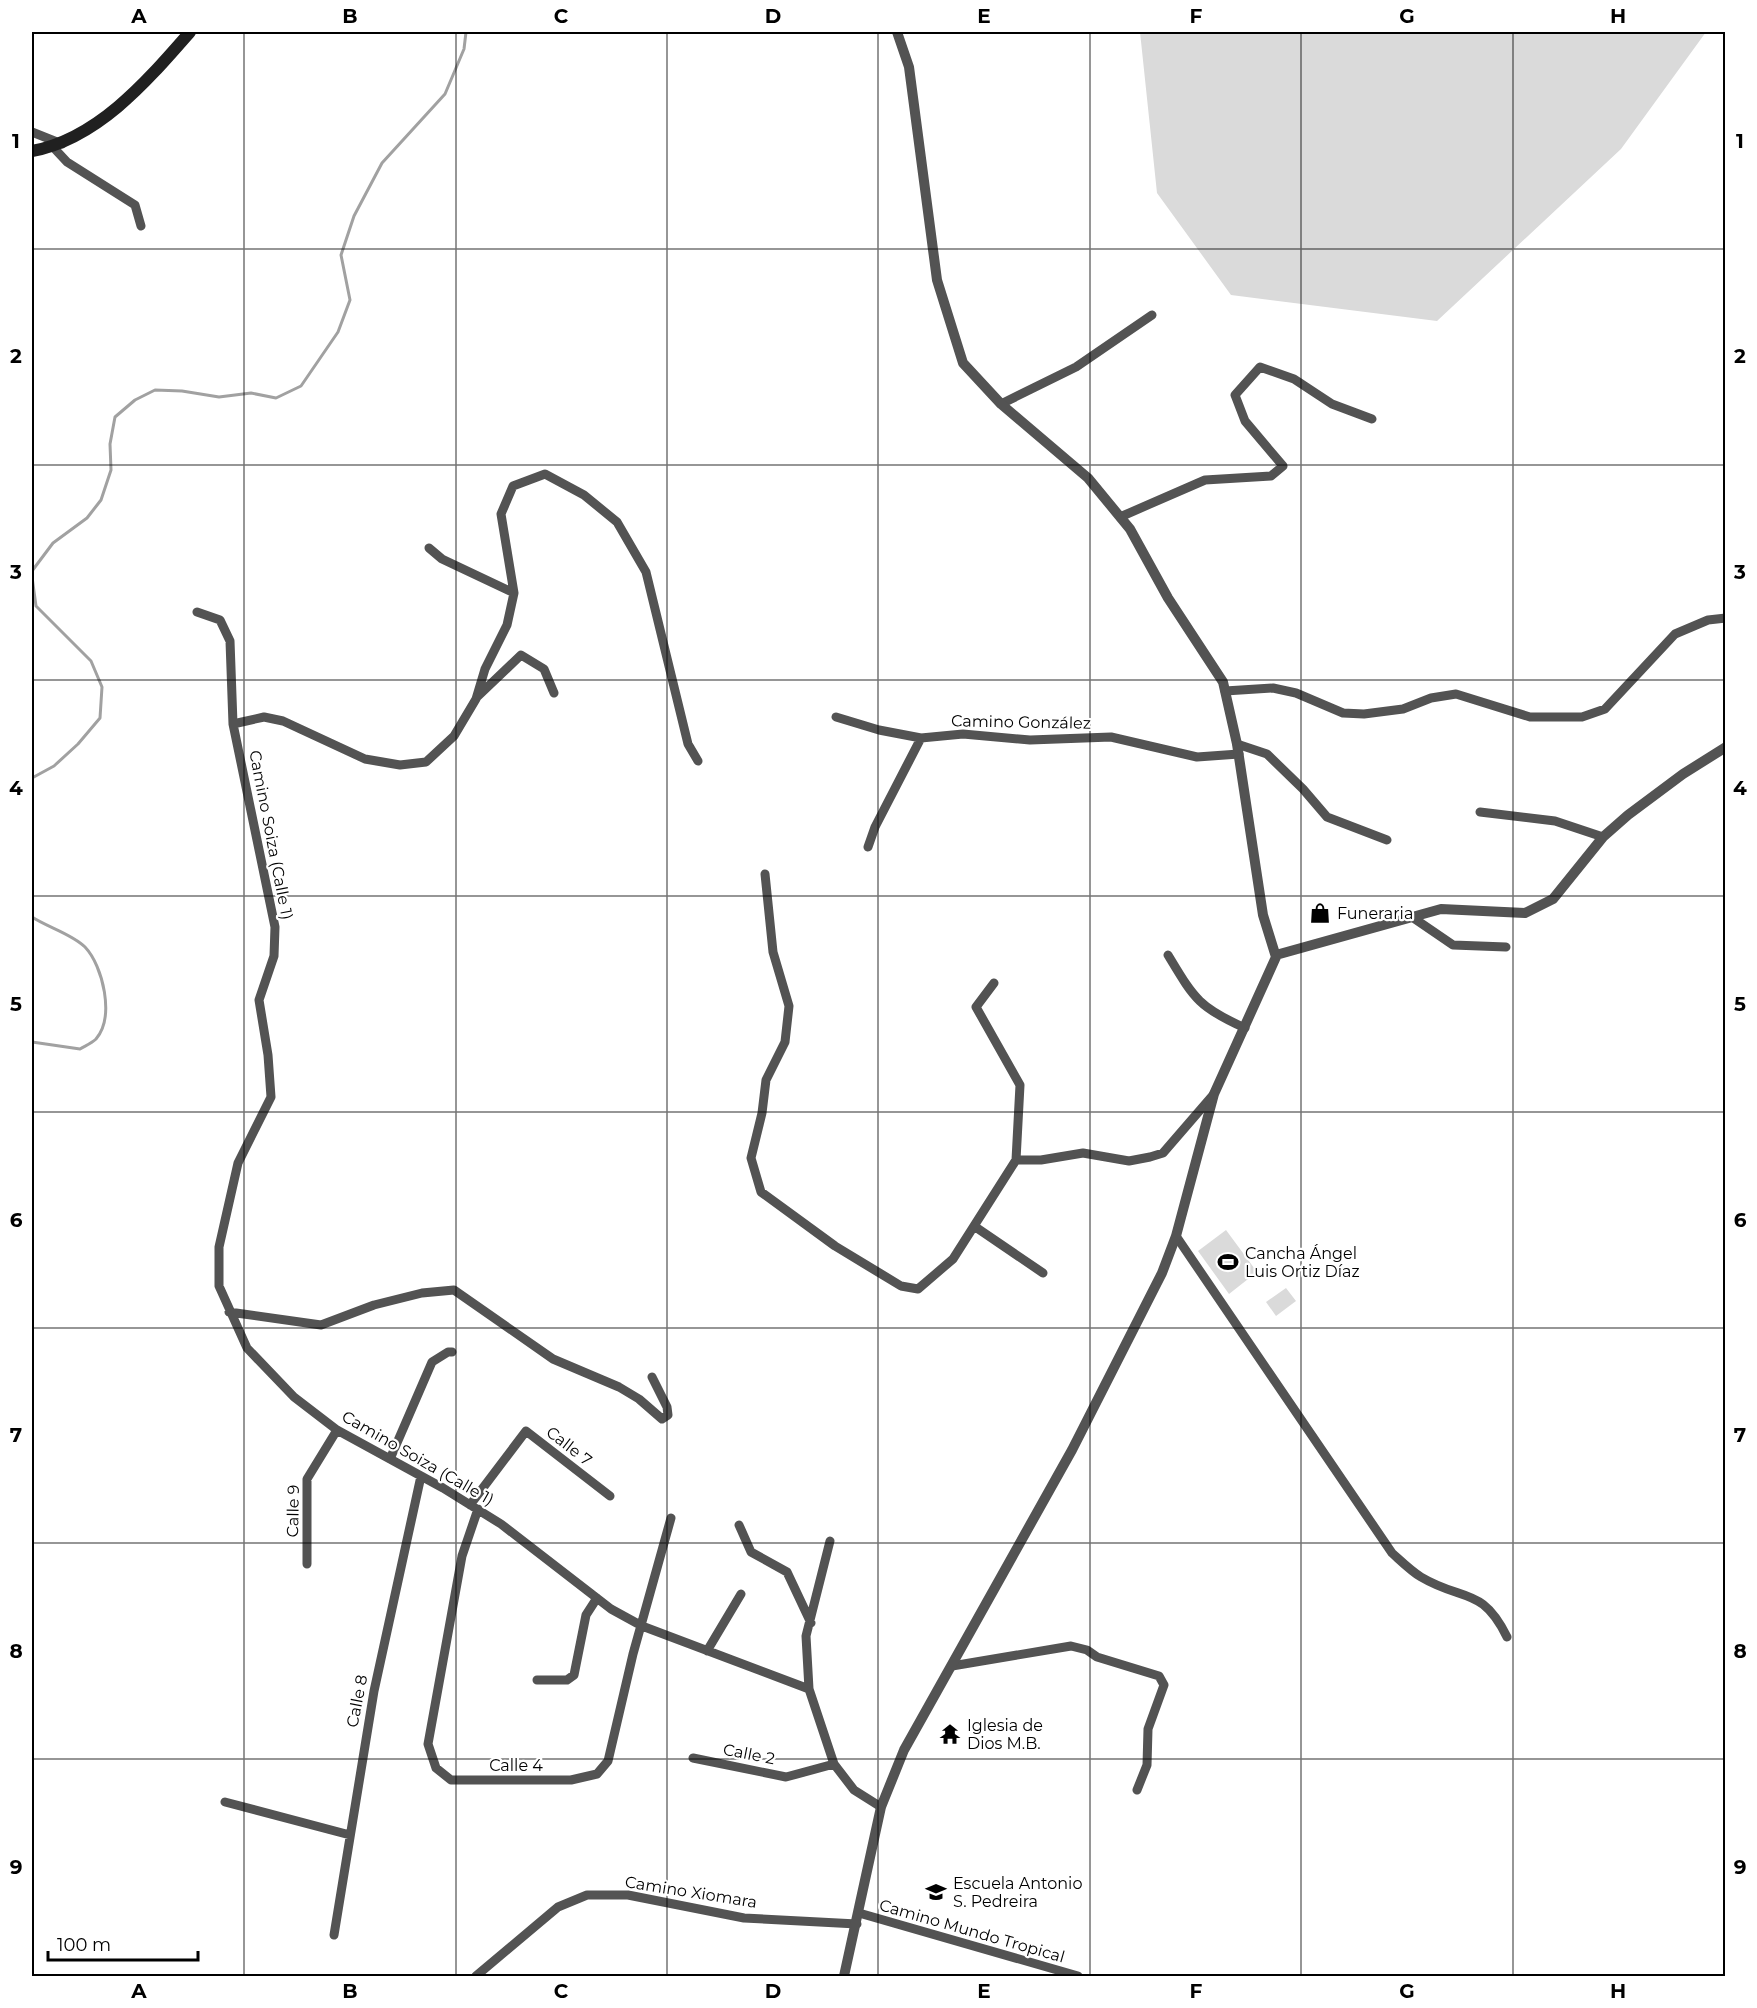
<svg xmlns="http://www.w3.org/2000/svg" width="1757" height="2008" font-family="Montserrat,sans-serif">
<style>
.green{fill:#dadada}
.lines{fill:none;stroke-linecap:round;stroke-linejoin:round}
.stream{stroke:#a1a1a1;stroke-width:3}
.minor{stroke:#535353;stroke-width:9}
.tertiary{stroke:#535353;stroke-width:10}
.secondary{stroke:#202020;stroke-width:12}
.grid{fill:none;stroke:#000;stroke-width:1.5;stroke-opacity:0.55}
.labels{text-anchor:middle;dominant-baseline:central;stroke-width:4.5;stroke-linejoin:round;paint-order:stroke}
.street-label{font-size:16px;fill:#000;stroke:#fff}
.poi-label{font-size:16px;fill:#000;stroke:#fff;text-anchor:start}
.neatline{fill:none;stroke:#000;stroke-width:2}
.grid-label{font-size:20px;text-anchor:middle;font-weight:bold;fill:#000}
</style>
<rect width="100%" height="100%" fill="#fff"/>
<path class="green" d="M1140 32H1706L1621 149 1437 321 1231 295 1157 193Z
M1226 1230 1257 1272 1229 1294 1198 1251Z
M1286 1288 1296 1301 1276 1316 1266 1302Z"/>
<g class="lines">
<path class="stream" d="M32 571 53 543 87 518 101 500 111 470 110 444 115 417 135 400 155 390 182 391 219 397 251 393 276 398 301 386 338 332 350 300 341 255 354 216 382 163 445 94 464 49 466 32
M32 577 36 606 91 661 102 687 100 718 78 744 54 766 32 778
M32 917C47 927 72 934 85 947 103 966 115 1017 96 1039 92 1043 85 1046 80 1049L32 1042"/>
<path class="minor" d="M32 132 62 144
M53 147 67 162 135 205 141 226
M1001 404 1076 367 1152 315
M1120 517 1205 480 1271 476 1283 466 1245 421 1235 395 1260 367 1294 379 1332 404 1372 419
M429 548 442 559 514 593
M197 612 220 620 230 641 233 724 275 927 274 956 259 1000 268 1055 271 1097 238 1163 219 1247V1286L247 1348 294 1397 337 1430 443 1488 501 1524 611 1609 642 1626 809 1689 834 1764 854 1790 881 1807
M1225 691 1273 688 1296 693 1343 713 1364 714 1403 709 1431 698 1456 694 1530 717H1582L1605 709 1675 634 1708 620 1726 618
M477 697 521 655 544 669 554 693
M836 717 879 730 921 738
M233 724 264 717 283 721 365 759 400 765 426 762 454 736 476 699 485 669 507 625 514 593 501 514 513 486 545 474 584 495 617 522 646 572 688 744 698 761
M1237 744 1267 754 1303 789 1327 817 1387 840
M1480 812 1555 821 1603 837
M868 847 875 827 921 738 963 734 1030 740 1111 737 1197 757 1239 754
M765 874 773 952 789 1006 785 1042 766 1080 762 1113 751 1158 761 1192 835 1246 901 1286 918 1289 953 1259 1016 1160H1041L1083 1153 1129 1161 1150 1157 1163 1153 1214 1094
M1412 917 1453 945 1506 947
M1168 955C1194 998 1198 1007 1245 1028
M994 983 976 1007 1020 1085 1016 1160
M974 1226 1043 1273
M1176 1236 1392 1553C1401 1561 1411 1571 1421 1577 1463 1602 1482 1586 1507 1637
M229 1312 321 1325 374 1305 422 1293 454 1290 553 1359 619 1387 639 1399 662 1419 668 1415 667 1407 652 1377
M390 1459 432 1362 448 1352H452
M470 1505 526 1431 610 1496
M478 1509 462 1556 428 1744 436 1768 451 1780H571L597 1774 608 1761 633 1654 671 1518
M739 1525 751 1552 787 1572 811 1623
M307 1564V1479L337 1430
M707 1651 741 1594
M952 1666 1071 1646 1087 1650 1097 1657 1159 1676 1164 1685 1148 1729 1147 1765 1137 1790
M537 1680H567L574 1675 586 1615 597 1598
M809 1689 806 1636 830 1541
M693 1758 786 1777 834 1764
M225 1802 350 1835
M859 1913 1078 1976
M334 1935 374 1691 421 1476
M476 1976 558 1907 587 1895H628L744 1918 857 1924"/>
<path class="tertiary" d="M1276 955 1441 909 1525 913 1553 899 1603 837 1628 815 1683 774 1726 747
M844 1976 881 1807 904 1750 1072 1450 1162 1273 1176 1236 1214 1094 1276 957 1263 915 1237 744 1223 682 1168 598 1130 529 1088 478 1001 404 963 363 937 280 909 67 897 32"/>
<path class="secondary" d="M32 151C98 139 148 80 190 32"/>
</g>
<path class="grid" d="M244 32V1976M456 32V1976M667 32V1976M878 32V1976M1090 32V1976M1301 32V1976M1513 32V1976M32 249H1726M32 465H1726M32 680H1726M32 896H1726M32 1112H1726M32 1328H1726M32 1543H1726M32 1759H1726"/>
<defs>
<g id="shop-bare" transform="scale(1.62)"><path d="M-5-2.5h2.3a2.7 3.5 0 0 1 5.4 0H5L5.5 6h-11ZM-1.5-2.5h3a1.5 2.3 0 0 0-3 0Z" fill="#000" stroke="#fff" stroke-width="2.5" paint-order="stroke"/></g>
<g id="stadium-bare" transform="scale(1.62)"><path d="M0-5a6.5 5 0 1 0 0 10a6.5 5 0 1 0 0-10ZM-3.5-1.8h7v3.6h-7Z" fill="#000" stroke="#fff" stroke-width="2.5" paint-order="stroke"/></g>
<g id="temple-bare" transform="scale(1.62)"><path d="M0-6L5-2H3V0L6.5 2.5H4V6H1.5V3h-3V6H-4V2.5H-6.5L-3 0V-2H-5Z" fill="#000" stroke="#fff" stroke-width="2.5" paint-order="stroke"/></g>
<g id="school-bare" transform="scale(1.62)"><path d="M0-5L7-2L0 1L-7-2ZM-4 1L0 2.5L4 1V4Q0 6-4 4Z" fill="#000" stroke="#fff" stroke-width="2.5" paint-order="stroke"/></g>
</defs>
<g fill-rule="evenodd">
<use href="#shop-bare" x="1320" y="913"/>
<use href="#stadium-bare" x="1228" y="1262"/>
<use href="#temple-bare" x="950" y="1734"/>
<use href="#school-bare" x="936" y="1892"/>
</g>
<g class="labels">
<g class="street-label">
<text transform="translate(1021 722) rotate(1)">Camino González</text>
<text transform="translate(271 835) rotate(79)">Camino Soiza (Calle 1)</text>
<text transform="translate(569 1446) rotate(38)">Calle 7</text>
<text transform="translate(418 1458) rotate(30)">Camino Soiza (Calle 1)</text>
<text transform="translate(293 1511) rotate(-89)">Calle 9</text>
<text transform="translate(357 1701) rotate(-79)">Calle 8</text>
<text transform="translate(749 1754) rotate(11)">Calle 2</text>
<text x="516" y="1765">Calle 4</text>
<text transform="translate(691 1892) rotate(9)">Camino Xiomara</text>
<text transform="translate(972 1931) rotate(16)">Camino Mundo Tropical</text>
</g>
<g class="poi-label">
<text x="1337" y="913">Funeraria</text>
<text x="1245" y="1253">Cancha Ángel<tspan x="1245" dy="18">Luis Ortiz Díaz</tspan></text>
<text x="967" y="1725">Iglesia de<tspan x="967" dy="18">Dios M.B.</tspan></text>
<text x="953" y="1883">Escuela Antonio<tspan x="953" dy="18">S. Pedreira</tspan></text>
</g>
</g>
<rect width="1757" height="2008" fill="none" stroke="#ffffff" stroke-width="66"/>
<path d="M48 1951v9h150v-9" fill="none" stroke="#000000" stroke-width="3"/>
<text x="57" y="1951" font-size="18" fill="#000000" stroke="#ffffff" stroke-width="4.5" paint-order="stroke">100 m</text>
<rect x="33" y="33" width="1691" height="1942" class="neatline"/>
<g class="grid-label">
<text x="139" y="23">A</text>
<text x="350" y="23">B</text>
<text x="561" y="23">C</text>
<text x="773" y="23">D</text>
<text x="984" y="23">E</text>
<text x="1196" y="23">F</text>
<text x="1407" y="23">G</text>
<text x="1618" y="23">H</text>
<text x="16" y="148">1</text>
<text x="1740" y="148">1</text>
<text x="16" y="363">2</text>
<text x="1740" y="363">2</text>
<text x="16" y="579">3</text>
<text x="1740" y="579">3</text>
<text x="16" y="795">4</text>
<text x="1740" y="795">4</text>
<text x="16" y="1011">5</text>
<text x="1740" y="1011">5</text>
<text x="16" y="1227">6</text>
<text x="1740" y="1227">6</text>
<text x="16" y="1442">7</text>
<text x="1740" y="1442">7</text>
<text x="16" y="1658">8</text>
<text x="1740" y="1658">8</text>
<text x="16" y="1874">9</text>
<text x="1740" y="1874">9</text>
<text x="139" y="1998">A</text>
<text x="350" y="1998">B</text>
<text x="561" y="1998">C</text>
<text x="773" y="1998">D</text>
<text x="984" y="1998">E</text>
<text x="1196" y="1998">F</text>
<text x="1407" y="1998">G</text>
<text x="1618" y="1998">H</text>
</g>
</svg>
